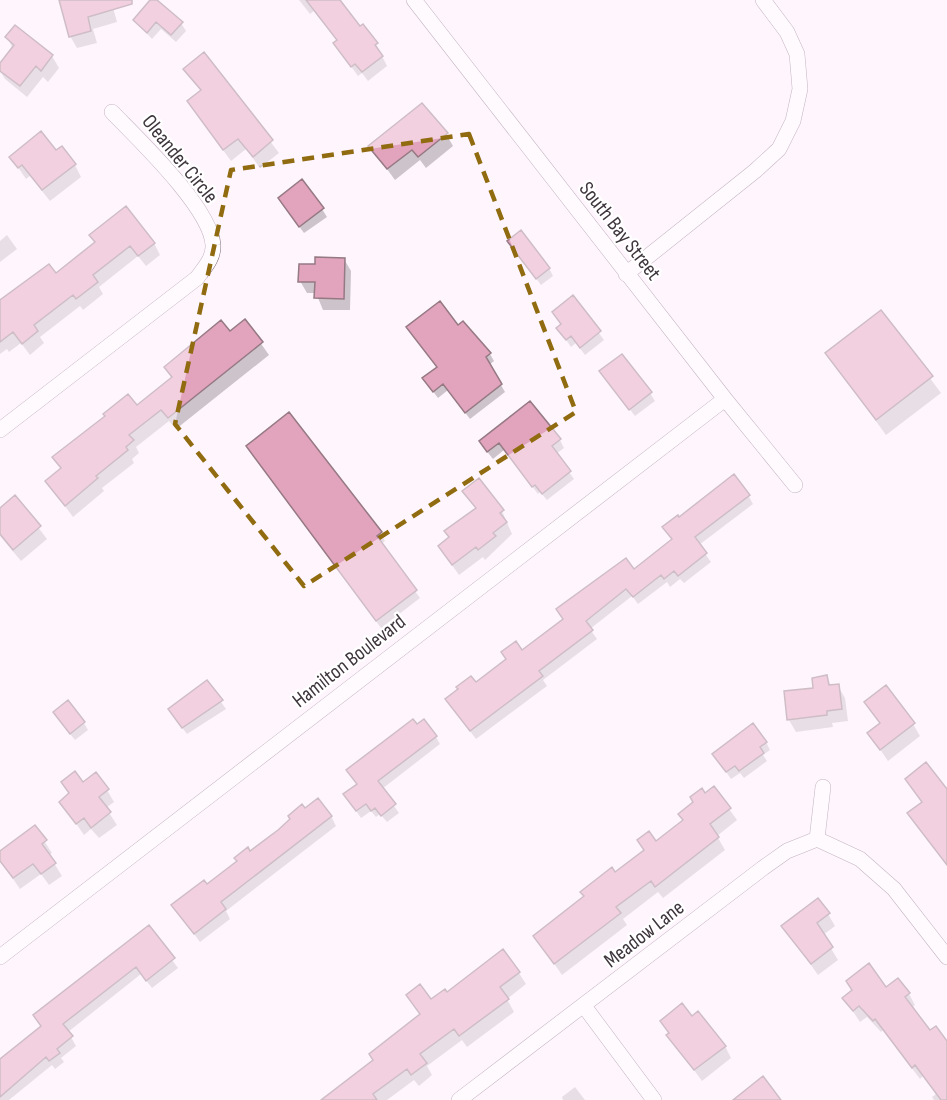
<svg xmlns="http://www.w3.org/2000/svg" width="947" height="1100" font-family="'Sofia Sans Condensed',sans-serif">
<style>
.shadow{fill:#0003}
.building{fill:#e2a3bc;stroke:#957983;stroke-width:1.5}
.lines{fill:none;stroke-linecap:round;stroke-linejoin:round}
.minor-casing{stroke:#7b6678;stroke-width:16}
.minor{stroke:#fff;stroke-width:15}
.marked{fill:none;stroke:#906b10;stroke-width:4.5;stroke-dasharray:12 8;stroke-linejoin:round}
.labels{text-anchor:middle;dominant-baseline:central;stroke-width:4.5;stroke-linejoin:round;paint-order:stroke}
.street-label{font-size:21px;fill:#3e353d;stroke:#fff}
</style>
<rect width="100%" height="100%" fill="#fff5fd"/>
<path class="shadow" d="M61 0H111L117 22 93 29 97 43 77 48 70 36Z
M152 0 181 23 186 31 176 42 161 29 152 39 134 20Z
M299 0H341L360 29 376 44 387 66 368 81 362 73 358 76 335 44 338 41 314 11 310 14Z
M15 27 52 56 59 68 48 82 43 77 27 97 5 79 0 71V65L13 49 7 37Z
M204 54 279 153 260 168 246 149 231 161 196 113 207 95 185 69Z
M446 134 453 146 426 168 420 160 395 180 370 146Z
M56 152 75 165 81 177 50 201 30 176 26 179 11 157Z
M284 206 322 209 327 217 304 233Z
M7 235 17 249 0 262V241Z
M509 242 549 268 553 276 541 285Z
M154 243 160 255 146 266 138 256 99 287 103 294 83 310 80 306 40 337 44 343 30 355 21 343 9 352 7 349 0 354V303L56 275 96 244Z
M344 259 351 271 350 310H323L316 293H307L300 281 316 266Z
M573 297 604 340 585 355 576 343 571 347 558 328 562 325Z
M881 312 941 393 886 435 827 354Z
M245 321 269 355 176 429 169 421 136 447 139 453 132 459 134 463 102 488 104 491 73 517 47 482 61 469 54 457 136 407 172 379 165 367 229 333Z
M458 327 490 354 494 361 489 365 505 392 470 419 448 390 438 398 429 386Z
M606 379 650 393 655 401 635 416Z
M530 403 560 440 564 448 556 454 574 479 547 500 540 492 538 494 504 450 493 459 485 449Z
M252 454 380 533 385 541 381 544 420 598 381 628Z
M464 491 502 511 512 534 485 560 483 557 459 575 439 547 476 509Z
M748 495 753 504 699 545 711 562 684 583 680 579 670 587 667 582 638 604 632 596 590 629 597 639 543 680 547 686 476 739 452 708 476 684 673 541 664 527 679 519Z
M15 497 47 539 21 561 0 536V510Z
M826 677 832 687 838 686 845 698 848 721 832 723 833 727 796 732 789 720Z
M207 682 226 709 187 734 174 717Z
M866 703 913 724 920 736 888 761 869 733 880 724Z
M59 720 84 723 88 730 75 740Z
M436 737 440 744 382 789 399 813 387 822 380 814 376 817 371 811 361 818 345 795Z
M766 742 770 750 763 755 767 761 744 778 740 773 731 779 719 762Z
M907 779 947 793V866L916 824 923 803Z
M63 783 107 790 114 802 106 808 117 825 99 838 91 829 84 835 61 802 70 795Z
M714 788 737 820 717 836 725 850 663 898 658 892 623 919 627 925 562 975 535 936 684 821Z
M305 810 331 816 336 826 226 911 230 919 200 942 173 906 207 887Z
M35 827 52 853 49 855 62 876 49 885 41 874 20 889 0 860V852Z
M828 914 835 926 823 935 838 960 818 975 783 926Z
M148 927 178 968 152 988 141 974 68 1032 76 1046 61 1058 64 1062 55 1069 52 1065 9 1100H0V1059L42 1027Z
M519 973 526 984 507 999 514 1012 467 1047 462 1040 427 1066 432 1075 419 1086 414 1080 387 1100H324L375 1061 421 1015 408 995 431 1001Z
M886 989 909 994 915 1005 911 1008 930 1033 947 1043V1100H934L932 1097 936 1094 923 1076 920 1079 883 1030 881 1032 867 1017 860 1022 844 998Z
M692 1018 725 1046 731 1058 702 1081 668 1035Z
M575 1087 585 1100H563L562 1097Z"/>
<path class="building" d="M59 0H132V4L88 17 91 31 69 37Z
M150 0H157L183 22 171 35 156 22 147 33 133 20Z
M306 0H340L360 26 363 24 378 43 375 45 383 56 362 72 355 64 351 67 333 43 337 40Z
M15 25 53 55 41 71 36 66 20 86 0 71V63L14 45 5 37Z
M204 52 273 140 253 157 238 139 223 150 187 101 201 90 183 69Z
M422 103 448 133 418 157 412 150 387 169 368 146Z
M41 131 56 150 62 146 76 164 42 190 22 165 18 168 9 157Z
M302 179 324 208 299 227 278 198Z
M126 206 155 243 138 256 130 246 93 275 98 282 76 299 73 295 34 325 38 331 22 344 13 332 0 342V300L49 264 56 273 95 242 89 235Z
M521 230 550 268 536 279 507 241Z
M315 257 345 258 344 299 314 298 315 282H298L299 264H315Z
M573 295 601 331 580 348 571 336 566 340 556 328 561 324 552 312Z
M440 301 458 325 463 321 491 353 486 357 502 384 465 413 443 384 433 392 422 378 437 367 406 327Z
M881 310 933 376 876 420 825 353Z
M245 319 263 342 168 418 161 410 129 435 134 440 126 447 128 450 96 476 98 478 65 506 45 481 61 468 52 457 105 416 103 414 128 394 137 405 172 377 164 367 221 320 230 331Z
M622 354 652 392 629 410 599 371Z
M530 401 561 439 552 446 571 471 542 494 535 485 532 487 499 443 487 452 479 441Z
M289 412 382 532 377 536 417 590 376 621 246 446Z
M734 474 750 495 695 537 707 553 678 576 674 571 664 579 661 575 633 597 626 589 586 621 593 630 539 671 543 676 470 731 445 699 458 689 456 687 471 676 476 682 506 659 501 652 516 641 522 650 563 619 556 609 626 558 634 569 672 539 662 527 678 515 679 517Z
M479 478 504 510 500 513 507 522 493 533 496 536 478 550 476 547 452 565 438 546 449 537 444 531 476 508 462 491Z
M15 495 41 526 13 550 0 534V508Z
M827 675 829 685 839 684 842 709 827 711V715L787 720 784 691 813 688 812 678Z
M207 680 223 700 182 728 168 709Z
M886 685 915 723 880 750 867 733 880 723 864 702Z
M68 700 85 722 70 734 53 712Z
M413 719 417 724 424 719 437 736 378 781 396 804 381 816 375 808 371 811 366 804 356 811 343 794 357 784 346 770Z
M753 723 767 742 760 747 764 753 739 771 735 766 726 772 712 754Z
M926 762 947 789V865L907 813 922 802 905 779Z
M75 771 83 782 96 772 109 789 99 797 111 812 91 828 84 818 76 824 59 802 69 793 61 782Z
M714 786 731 808 710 824 719 837 655 887 651 881 616 907 621 913 554 964 533 936 584 896 580 892 612 867 615 872 644 850 637 840 649 831 656 841 683 820 678 814 693 802 690 797 702 788 705 793Z
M318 798 332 816 221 902 226 909 194 934 171 905 204 880 207 884 237 861 234 858 248 847 250 851 278 830 290 819 288 816 302 804 305 808Z
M35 825 47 840 42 844 56 863 41 874 33 864 13 878 0 861V851Z
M818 898 830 913 817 923 833 947 811 964 781 926Z
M149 925 175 958 146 981 136 967 63 1024 73 1036 57 1049 60 1053 49 1061 46 1057 0 1097V1059L41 1026 33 1015Z
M503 949 520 972 500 987 509 999 459 1036 454 1029 420 1054 427 1063 411 1075 407 1069 373 1094 377 1100H321L373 1060 369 1054 420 1014 406 995 420 984 431 999 445 989 447 992Z
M869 963 886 987 898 978 910 993 905 997 930 1030 936 1026 947 1041V1100H941L915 1065 912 1068 875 1019 873 1021 859 1006 853 1011 842 998 852 990 846 981Z
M682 1003 692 1016 698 1011 726 1046 694 1070 666 1035 669 1033 660 1021Z
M763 1076 781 1100H733Z"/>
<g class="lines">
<g class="minor-casing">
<path id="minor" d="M414 0 725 399 795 485
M626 274 755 171 779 149 793 121 800 89 797 54 787 32 763 0
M0 430 197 278C204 268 214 258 213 245 211 208 138 139 112 112
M817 839 860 859 894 889 947 957
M0 957 725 399
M584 1006 654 1100
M459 1100 763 868 787 851 817 839 823 787"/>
</g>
<use href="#minor" class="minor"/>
</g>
<path d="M0 0H947V1100H0ZM469 134 576 412 304 586 175 424 231 170Z" fill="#fff5fd" fill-opacity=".55" fill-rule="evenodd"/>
<path class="marked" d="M469 134 576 412 304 586 175 424 231 170Z"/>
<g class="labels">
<g class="street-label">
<text transform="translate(180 159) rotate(51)">Oleander Circle</text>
<text transform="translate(620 231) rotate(52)">South Bay Street</text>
<text transform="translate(349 661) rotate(-38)">Hamilton Boulevard</text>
<text transform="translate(644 934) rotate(-38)">Meadow Lane</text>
</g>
</g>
</svg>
